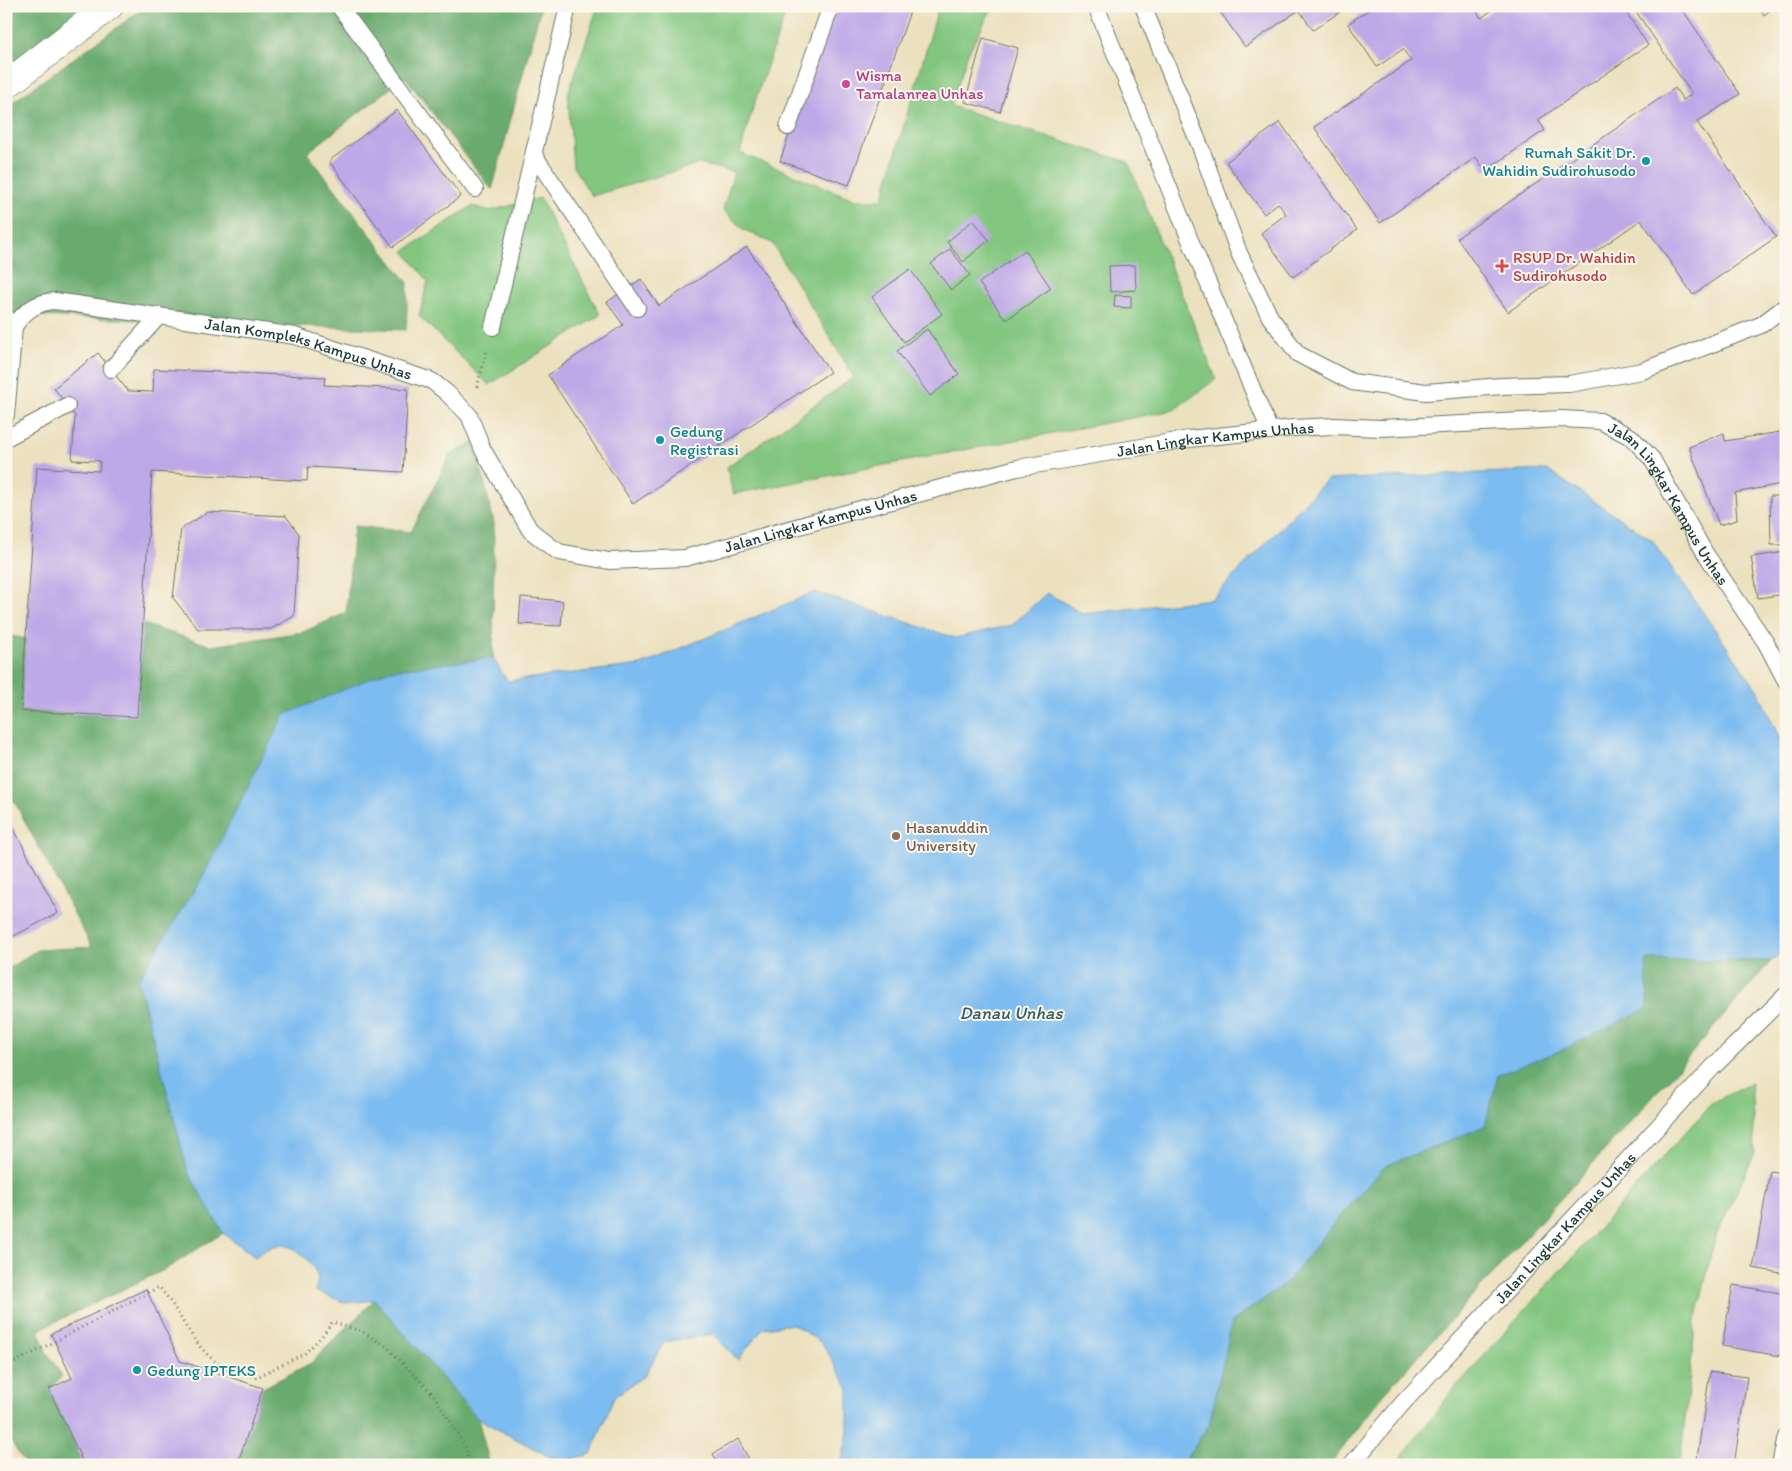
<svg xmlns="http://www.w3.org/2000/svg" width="1792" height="1471" font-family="Itim,sans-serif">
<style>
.green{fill:#82c680;stroke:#50825a}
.forest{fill:#69ab6e;stroke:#447451}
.water{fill:#7cbcf0;stroke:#4e7c92}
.building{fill:#bea8e7}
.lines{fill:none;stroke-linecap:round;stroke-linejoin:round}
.service-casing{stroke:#677665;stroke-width:18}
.tertiary-casing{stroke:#677665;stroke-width:29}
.path{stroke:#677665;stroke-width:3;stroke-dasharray:1 4;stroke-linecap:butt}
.service{stroke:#fff;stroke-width:16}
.tertiary{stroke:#fff;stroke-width:28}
.hotel-dot{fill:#d1479c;stroke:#fbf7ec;stroke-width:2}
.culture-dot{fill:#0f9aa8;stroke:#fbf7ec;stroke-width:2}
.health-dot{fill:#e0444e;stroke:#fbf7ec;stroke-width:2}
.education-dot{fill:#8d6e63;stroke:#fbf7ec;stroke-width:2}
.labels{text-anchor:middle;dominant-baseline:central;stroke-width:4;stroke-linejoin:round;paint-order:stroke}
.hotel-label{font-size:16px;fill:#b23c85;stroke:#fbf7ec;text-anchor:start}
.culture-label{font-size:16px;fill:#0d838f;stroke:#fbf7ec;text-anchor:start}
.health-label{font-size:16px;fill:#be3a42;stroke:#fbf7ec;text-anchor:start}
.street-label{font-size:16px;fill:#1f3d34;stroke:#fbf7ec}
.education-label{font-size:16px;fill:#785e54;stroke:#fbf7ec;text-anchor:start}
.water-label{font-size:18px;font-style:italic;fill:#365d63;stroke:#fbf7ec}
</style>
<rect width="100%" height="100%" fill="#fbf7ec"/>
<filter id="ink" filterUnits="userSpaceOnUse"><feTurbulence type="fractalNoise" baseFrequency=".02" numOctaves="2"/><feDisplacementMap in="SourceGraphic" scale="10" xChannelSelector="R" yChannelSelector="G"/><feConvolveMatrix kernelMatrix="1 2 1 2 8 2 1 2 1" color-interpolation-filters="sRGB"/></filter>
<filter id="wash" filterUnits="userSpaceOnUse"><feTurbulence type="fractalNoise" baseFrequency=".0096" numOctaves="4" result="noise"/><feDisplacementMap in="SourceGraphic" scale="20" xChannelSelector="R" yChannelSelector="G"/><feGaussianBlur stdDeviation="1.12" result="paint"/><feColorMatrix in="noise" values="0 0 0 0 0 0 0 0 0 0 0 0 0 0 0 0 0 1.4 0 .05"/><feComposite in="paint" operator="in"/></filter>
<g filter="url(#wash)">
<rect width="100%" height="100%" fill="#ece1bf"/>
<path class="green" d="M598 6H788L753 107 740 153 856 200H882L939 6H1004L990 12 968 53 951 106 1128 162 1216 379 1174 410 733 494 727 467 854 377 772 243 743 229 723 210 734 172 699 164 592 196 573 167 568 94Z
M540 198 600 315 489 385 419 316 428 281 404 251 472 206 490 211Z
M1751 1083 1755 1153 1715 1238 1695 1326 1680 1465H1395L1454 1389 1712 1103Z"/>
<path class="forest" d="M6 6H95L6 74Z
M147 6H541L492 190 405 77 307 153 408 283 406 330 6 315V107Z
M475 442 494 523 493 658 390 670 202 878 138 980 188 1172 223 1233 166 1269 38 1330 46 1351 62 1376 50 1389 82 1460 75 1465H26L6 1434V970L37 950 92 947 6 786V635L26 639 22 711 137 717 143 624 212 646 303 632 346 613 354 526 411 532 450 455Z
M1646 960 1771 961 1671 1077 1383 1395 1330 1465H1181L1209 1425 1232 1322 1285 1284 1337 1220 1385 1166 1485 1126 1498 1075 1562 1050Z
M375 1299 427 1354 478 1419 490 1465H237L263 1388 311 1363Z"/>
<path class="water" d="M1547 470 1652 540 1758 691 1786 753V949L1771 961 1646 960 1648 1008 1562 1050 1498 1075 1485 1126 1385 1166 1337 1220 1285 1284 1232 1322 1209 1425 1181 1465H841L848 1432V1387L822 1343 793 1324 763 1328 738 1360 713 1334 664 1342 645 1375 614 1397 591 1454 560 1462 478 1419 375 1300 346 1303 315 1291C316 1287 318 1282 318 1279 317 1266 296 1246 283 1245 273 1244 263 1251 255 1257L223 1233 188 1172 138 980 202 878 284 715 390 670 493 658 507 681 641 665 815 592 955 638 1012 625 1047 593 1083 614 1212 599 1327 480Z"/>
<g id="blocks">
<path class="building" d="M834 6H912L849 185 780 161Z
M1216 6H1344L1346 8 1313 30 1299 10 1245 47Z
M1374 6H1443L1447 11 1455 6H1473L1481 18 1498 6H1680L1740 94 1697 122 1776 237 1693 295 1641 220 1508 312 1457 238 1675 88 1683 100 1692 94 1633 7 1626 12 1648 45 1538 120 1545 130 1485 171 1476 157 1380 223 1314 127 1411 61 1403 49 1377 67 1348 24Z
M1758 6H1775L1764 15Z
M983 38 1018 48 1000 112 965 102Z
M397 110 461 196 393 247 329 161Z
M1280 122 1357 230 1293 277 1261 233 1286 214 1278 203 1264 214 1226 162Z
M973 220 989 240 963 262 947 242Z
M747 247 830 372 633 504 548 375 623 325 607 302 641 279 659 306Z
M950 249 970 275 951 290 931 264Z
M1025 250 1051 288 1006 320 979 283Z
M1135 265 1136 290 1110 292 1109 266Z
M910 269 942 314 904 342 872 297Z
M1115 295 1131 296V308L1114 307Z
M927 329 959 374 930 396 897 351Z
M98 353 128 391 153 392 154 369 325 377 324 385 408 389 403 472 308 467 307 481 152 472 137 717 21 711 37 467 99 471 100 461 72 460 75 416 54 388Z
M1786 431V483L1735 493 1737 520 1719 525 1689 447 1724 433 1725 441Z
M1770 496H1786V545H1771Z
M208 512 286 516 299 534 294 616 271 629H198L173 598 181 529Z
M1786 552V594L1758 598 1751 557Z
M521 597 563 601 561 626 519 624Z
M6 814 58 913 6 940Z
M1770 1171 1786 1174V1274L1753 1268Z
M1733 1285 1786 1294V1357L1722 1346Z
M146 1289 180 1361 263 1388 237 1465H187L179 1462 178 1465H96L82 1460 49 1389 72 1378 51 1334Z
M1710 1372 1747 1377 1734 1465H1696Z
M738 1439 752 1465H719L713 1454Z"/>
</g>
</g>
<g filter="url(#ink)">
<use href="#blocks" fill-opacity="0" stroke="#677665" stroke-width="1"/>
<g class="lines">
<g class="service-casing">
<g id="service">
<path d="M339 6 475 189"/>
<path d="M1096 6 1190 240 1270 431"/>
<path d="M1143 6 1200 146 1239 253 1270 317 1298 354 1352 382 1426 392 1502 386 1569 384 1642 371 1761 325 1786 306"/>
<path d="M788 127 831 6"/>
<path d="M534 155 637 308"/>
<path d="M6 317 14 327 6 415"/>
<path id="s1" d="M14 327C23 312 37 302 55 301L295 336 432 381 447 393 469 415 483 450 530 530 550 546 559 552 609 561 685 558 857 510 1017 468 1189 439 1293 428 1333 426 1381 428 1561 419 1600 421 1631 437 1652 459 1705 553 1766 643 1786 681"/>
<path d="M493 327 568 6"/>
<path d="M111 369 159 316"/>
<path d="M6 438 67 406"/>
<path id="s2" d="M1351 1465 1402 1404 1713 1067 1786 995"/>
<path d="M1780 1465 1786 1437"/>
</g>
</g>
<g class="tertiary-casing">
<path id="tertiary" d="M6 85 109 6"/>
</g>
<path class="path" d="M477 387 487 349
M6 1367 159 1287C183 1314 192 1349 225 1368 234 1372 245 1374 255 1378L305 1353 323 1335 332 1322 363 1332 386 1346 433 1394 466 1448 469 1465"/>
<use href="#service" class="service"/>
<use href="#tertiary" class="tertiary"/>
</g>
</g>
<circle class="hotel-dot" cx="846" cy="84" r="5"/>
<g class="culture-dot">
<circle cx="1646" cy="161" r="5"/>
<circle cx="660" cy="440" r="5"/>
<circle cx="137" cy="1370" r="5"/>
</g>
<path class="health-dot" d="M1499.5 258.5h5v5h5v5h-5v5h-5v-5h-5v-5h5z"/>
<circle class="education-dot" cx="896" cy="836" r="5"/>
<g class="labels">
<g class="hotel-label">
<text x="856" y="75">Wisma<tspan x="856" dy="18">Tamalanrea Unhas</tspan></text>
</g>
<g class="culture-label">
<text x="1636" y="152" text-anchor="end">Rumah Sakit Dr.<tspan x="1636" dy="18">Wahidin Sudirohusodo</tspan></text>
<text x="670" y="431">Gedung<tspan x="670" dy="18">Registrasi</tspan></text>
<text x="147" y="1370">Gedung IPTEKS</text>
</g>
<g class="health-label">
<text x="1513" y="257">RSUP Dr. Wahidin<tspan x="1513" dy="18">Sudirohusodo</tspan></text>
</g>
<g class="street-label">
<text stroke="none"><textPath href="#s1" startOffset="309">Jalan Kompleks Kampus Unhas</textPath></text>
<text stroke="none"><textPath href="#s1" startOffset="1326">Jalan Lingkar Kampus Unhas</textPath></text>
<text stroke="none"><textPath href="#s1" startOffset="1822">Jalan Lingkar Kampus Unhas</textPath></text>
<text stroke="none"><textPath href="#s1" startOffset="922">Jalan Lingkar Kampus Unhas</textPath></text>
<text stroke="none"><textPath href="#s2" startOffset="320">Jalan Lingkar Kampus Unhas</textPath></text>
</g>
<g class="education-label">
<text x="906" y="827">Hasanuddin<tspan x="906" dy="18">University</tspan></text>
</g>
<g class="water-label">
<text x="1011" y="1013">Danau Unhas</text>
</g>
</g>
<rect width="1792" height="1471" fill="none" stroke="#fbf7ec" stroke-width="25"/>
</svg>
